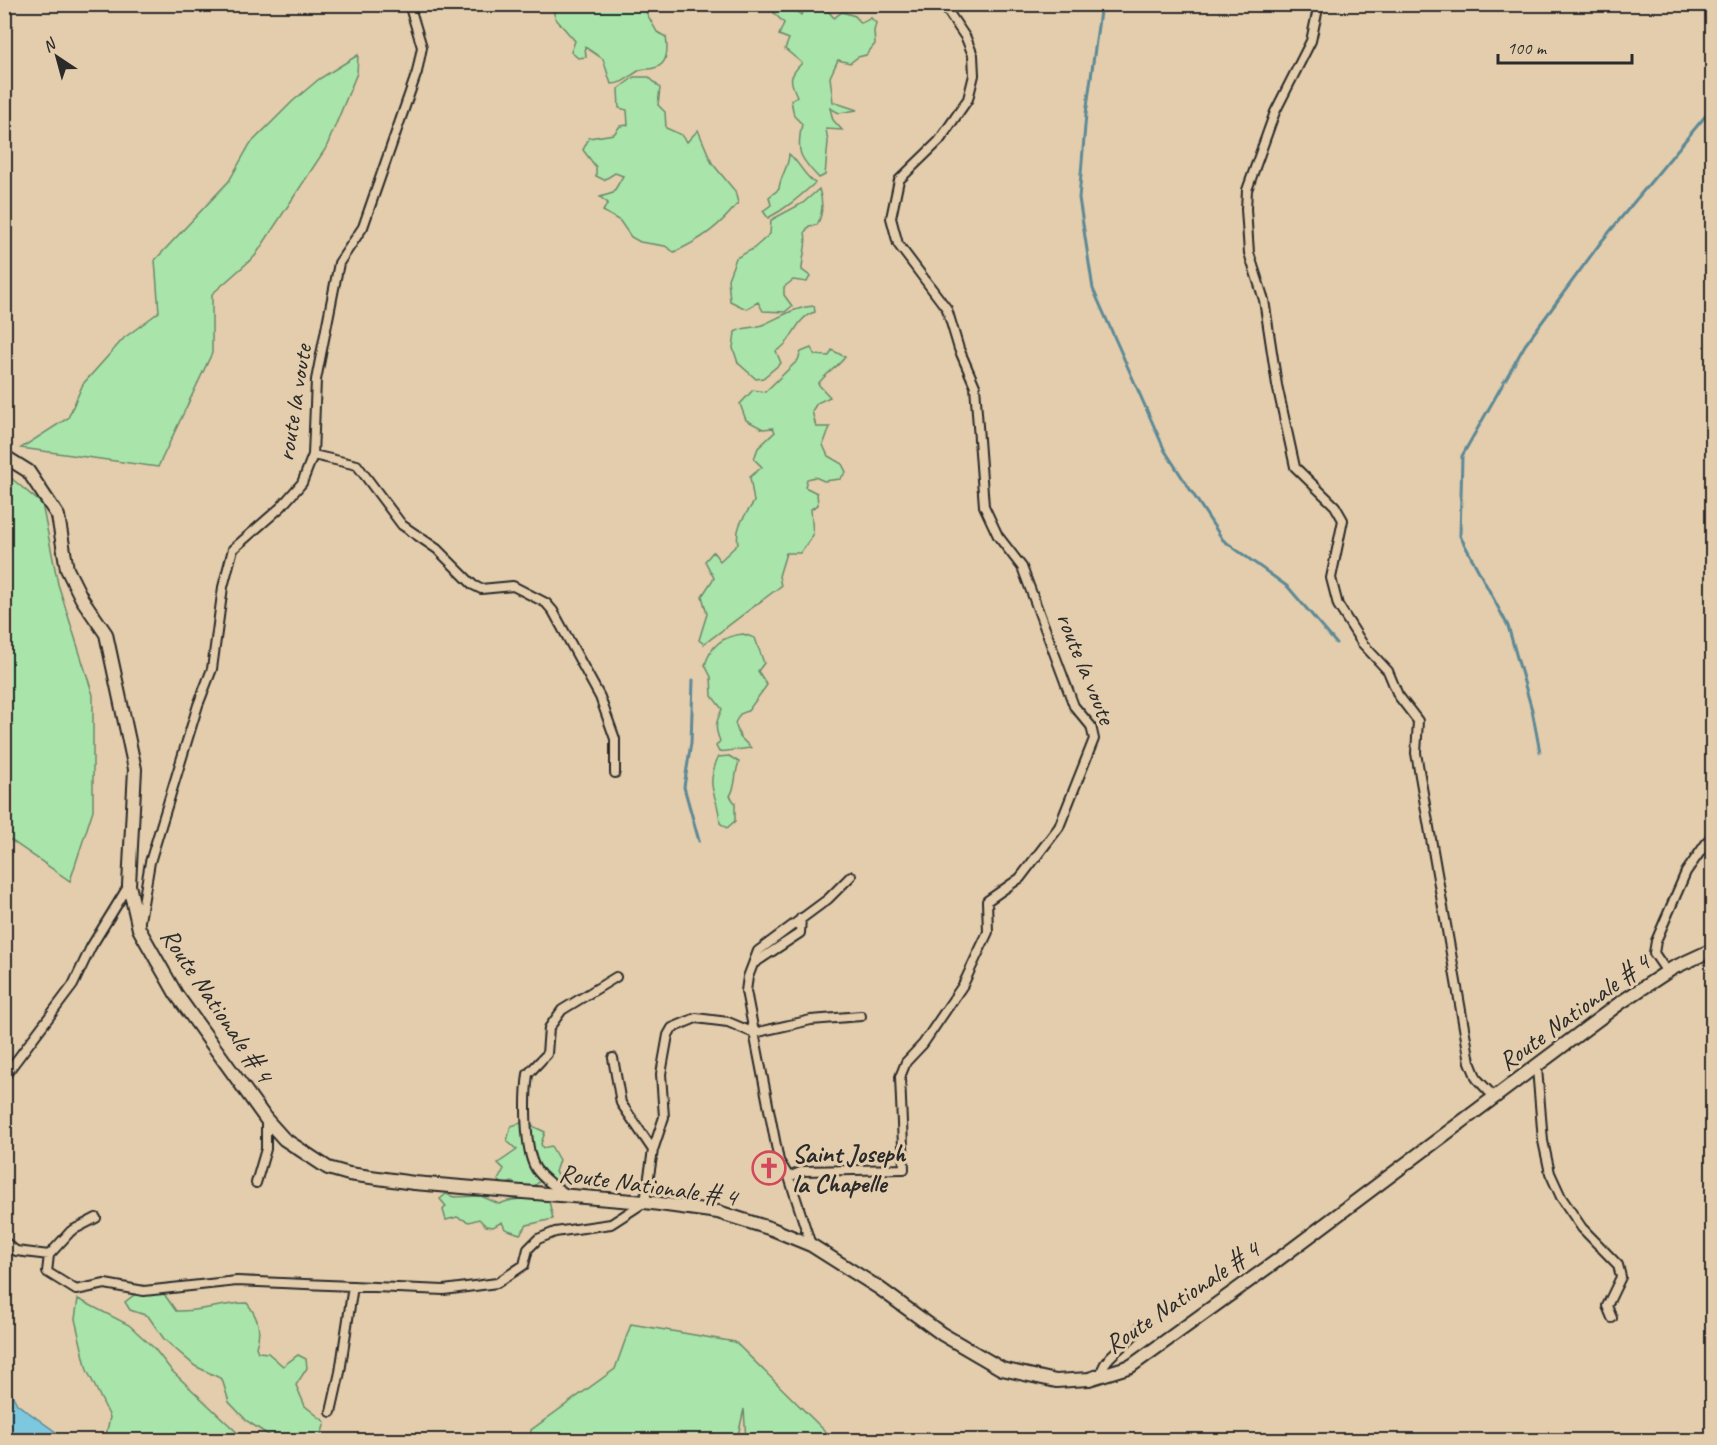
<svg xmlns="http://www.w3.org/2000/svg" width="1717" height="1445" font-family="Caveat,sans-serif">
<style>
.green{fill:#a9e4aa;stroke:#6a886a;stroke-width:1.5}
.water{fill:#7dc8de;stroke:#5c8996;stroke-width:1.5}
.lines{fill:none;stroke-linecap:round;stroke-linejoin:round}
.stream{stroke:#5c8996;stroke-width:3}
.street-casing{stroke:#2b2b2b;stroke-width:12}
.primary-casing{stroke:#2b2b2b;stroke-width:16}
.street{stroke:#e3cdac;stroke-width:8}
.primary{stroke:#e3cdac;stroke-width:12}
.labels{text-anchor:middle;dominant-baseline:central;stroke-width:6;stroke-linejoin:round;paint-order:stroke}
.street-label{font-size:26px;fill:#2b2b2b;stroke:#e3cdac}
.poi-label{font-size:26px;font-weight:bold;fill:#2b2b2b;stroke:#e3cdac;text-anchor:start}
</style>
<rect width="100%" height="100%" fill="#e3cdac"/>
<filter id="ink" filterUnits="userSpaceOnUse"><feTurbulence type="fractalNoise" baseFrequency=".0167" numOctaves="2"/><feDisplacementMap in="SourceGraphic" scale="12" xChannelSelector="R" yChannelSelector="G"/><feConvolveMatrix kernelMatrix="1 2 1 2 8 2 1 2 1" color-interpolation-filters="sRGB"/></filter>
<g filter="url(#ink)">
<path class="green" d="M557 4 642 5 657 32 666 37C668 49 668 65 654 68 649 70 644 68 640 70 629 76 624 84 611 84L603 59 585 47 586 57 578 58 571 52 575 41 555 18 553 9Z
M775 5H797L796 11 801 15 808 7 829 12 834 18 842 12 855 16 861 23 871 18 876 23 874 31 875 44 866 55 858 57 850 63 838 60 830 77 833 102 857 110 839 113 830 108 833 120 842 130 826 129 828 142 825 175 819 178C799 157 796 152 802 124L794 116 791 100 797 96C789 80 789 76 802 63L785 49 789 39 779 35 784 23 774 13Z
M358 55 357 73 326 148 255 256 212 294V353L158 467 21 448 68 418 83 384 124 338 159 312 155 260 229 181 250 144 293 101 319 79Z
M634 77H649L660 88 658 105 665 112 666 128 682 135 687 142 698 130 712 163 735 191 738 203C720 226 701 240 674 252L665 246 640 242 631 237 620 221 603 211 608 203 600 197 613 193 623 176 615 173 604 180 596 176V167L583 150 589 138 614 134 620 126 628 125 627 110 619 108 618 89Z
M789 154C800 163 803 175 815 183 799 197 787 208 768 218L763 211 771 205 769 197 779 189C780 176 789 167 789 154Z
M819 189C823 201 823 214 817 225L809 226 805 232C808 246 802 256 802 270L810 276 807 282 793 280 784 287V295L792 306 785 312 763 311 758 302 746 309 730 301 728 279 736 258 753 249 770 234 771 220 803 203Z
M814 306 815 312C794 318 794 343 776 351L781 363 763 378 756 379 738 363 733 348 735 332C746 326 752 329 762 325 779 318 794 307 814 306Z
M811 348 815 355 829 356 832 350 845 357C837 368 826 373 818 384L830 397 817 403 812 411 816 427H830L823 445 828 456 842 464 846 472 840 479 824 481 815 477 807 479 805 487 817 493 818 505 811 509 813 535 800 553H786L779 576 781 586 704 644 699 640 707 614 702 596 714 578 705 561 713 552 720 561 738 544C735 526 744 517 754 502L750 477 762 467 754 459 758 448 775 432 773 428 763 429 746 420 740 404 753 390 765 392 798 360 801 352Z
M5 473 42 504 58 584 93 695V810L70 881 5 836Z
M743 634 755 638 764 663 758 671 767 685 748 711 740 714 735 723 740 737 751 748 719 752 716 746 720 741C714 727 716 722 722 709L712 696 711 677 705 665C711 645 723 636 743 634Z
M729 756 739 762C734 774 737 785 730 796L735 803V821L727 828 720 823C718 791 704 792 718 757Z
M524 1122 545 1132 541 1144 543 1148 551 1146 559 1160 555 1172 564 1181 561 1189 542 1180 531 1188 518 1187 512 1182 504 1185 498 1180 504 1169 498 1163 517 1150 507 1141 511 1126Z
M446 1194 454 1197 481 1196 499 1204C516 1197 531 1198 549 1201L553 1219 527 1225 520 1234 505 1229 502 1222 493 1227 486 1226 479 1219 469 1222 457 1217 446 1220 443 1210 446 1206 440 1199Z
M164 1294 176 1311C201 1312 223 1303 247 1303 258 1317 262 1330 256 1347L258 1352 268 1353 283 1366 298 1355 306 1359 307 1368 296 1385 305 1406 325 1422 321 1436 332 1440H276L247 1421 229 1402 222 1379 195 1366 164 1339 148 1316 130 1310 125 1302 134 1295Z
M78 1299 129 1325 154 1348 172 1371 245 1440H105L110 1417 87 1370 75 1319Z
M631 1324 735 1342 834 1440H746L744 1409 737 1440H530L531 1430 615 1369Z"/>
<path class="water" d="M4 1379 17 1404 67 1440H21L5 1431Z"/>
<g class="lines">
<path class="stream" d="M1101 4 1086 114 1079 198 1093 289 1165 451 1223 540 1288 587 1336 643
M693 680 691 743 684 787 699 841
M1540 752 1532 710 1508 626 1460 536 1462 456 1525 345 1601 242 1712 108"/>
<g class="street-casing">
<path id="street" d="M1319 4 1311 41 1275 112 1247 190 1246 209 1249 253 1264 300 1277 385 1295 467 1335 506 1343 520 1331 578 1338 605 1362 643 1388 671 1398 695 1418 721 1416 753 1470 1062 1477 1079 1495 1098
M313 455 357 465 402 525 437 549 473 585 481 589 513 586 546 603 553 611 600 697 615 739V773
M140 921 150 862 198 705 212 669 223 587 233 549 281 507 302 483 313 455 316 380 339 263 363 227 417 72 422 47 409 4
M753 964 800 933 801 918
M1667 972 1654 953 1656 941 1686 872 1712 835
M613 1058 621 1103 653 1150
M1537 1068 1543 1141 1550 1173 1561 1197 1582 1228 1618 1265 1621 1277 1607 1306 1612 1318
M4 1077 73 985 91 947 129 885
M789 1177 779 1161 746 991 748 977 758 951 828 899 851 876
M256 1183 266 1149V1119
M565 1193C554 1186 543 1179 536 1169 524 1150 525 1096 528 1074L547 1054 549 1028 562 1010 616 977
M4 1241 16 1251 49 1255 47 1272 76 1290 105 1284 144 1291 237 1281 444 1290 497 1283 524 1265 528 1249 538 1239 555 1232 611 1224 645 1202 653 1150 664 1117 661 1074 668 1035 672 1028 696 1018 728 1022 754 1033 811 1020 861 1016
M811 1245 789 1177 803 1171 904 1169 900 1077 906 1062 923 1044 963 985 988 932 987 901 1020 878 1059 827 1094 739 1091 726 1074 706 1022 567 998 536 984 506 975 386 959 349 947 309 898 244 891 218 899 180 939 141 968 99 974 75 973 55 966 38 943 4
M49 1255 71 1231 96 1218
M1101 1376C1102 1355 1129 1346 1141 1326
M331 1412 340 1372 353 1286"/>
</g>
<g class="primary-casing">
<path id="primary" d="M4 456 28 471 58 516 67 569 82 599 106 634 135 769 129 885 139 929 176 994 266 1119 284 1139 328 1168 349 1174 414 1183 645 1202 718 1212 772 1229 811 1245 879 1288 942 1334 1002 1369 1056 1381 1089 1379 1131 1366 1275 1262 1620 1003 1673 968 1712 950"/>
</g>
<use href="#street" class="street"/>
<use href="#primary" class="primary"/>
</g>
</g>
<defs>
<g id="church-ring" transform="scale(1.725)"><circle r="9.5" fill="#e3cdac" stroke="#d1495b" stroke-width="1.5"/><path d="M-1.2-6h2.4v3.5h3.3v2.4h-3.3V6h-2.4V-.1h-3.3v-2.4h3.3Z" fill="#d1495b"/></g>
</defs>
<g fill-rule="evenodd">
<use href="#church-ring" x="769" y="1168"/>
</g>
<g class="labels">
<g class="street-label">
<text transform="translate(294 403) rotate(-81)">route la voute</text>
<text transform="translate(1086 668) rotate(68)">route la voute</text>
<text transform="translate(217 1005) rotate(56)">Route Nationale # 4</text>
<text transform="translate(1574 1012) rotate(-36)">Route Nationale # 4</text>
<text transform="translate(648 1185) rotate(8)">Route Nationale # 4</text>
<text transform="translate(1182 1297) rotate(-34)">Route Nationale # 4</text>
</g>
<g class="poi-label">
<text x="792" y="1153">Saint Joseph<tspan x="792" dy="30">la Chapelle</tspan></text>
</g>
</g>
<rect width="1717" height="1445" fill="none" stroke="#e3cdac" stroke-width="24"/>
<rect x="12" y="12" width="1693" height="1421" fill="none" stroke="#2b2b2b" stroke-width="2" filter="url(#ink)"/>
<g transform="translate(57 57) rotate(324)" stroke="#e3cdac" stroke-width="4.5" paint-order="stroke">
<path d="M0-4.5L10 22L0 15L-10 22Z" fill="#2b2b2b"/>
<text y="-9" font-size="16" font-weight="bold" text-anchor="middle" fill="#2b2b2b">N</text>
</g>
<path d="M1498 54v9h134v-9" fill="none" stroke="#2b2b2b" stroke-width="3"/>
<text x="1507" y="54" font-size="18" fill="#2b2b2b" stroke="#e3cdac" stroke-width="4.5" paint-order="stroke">100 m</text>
</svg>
